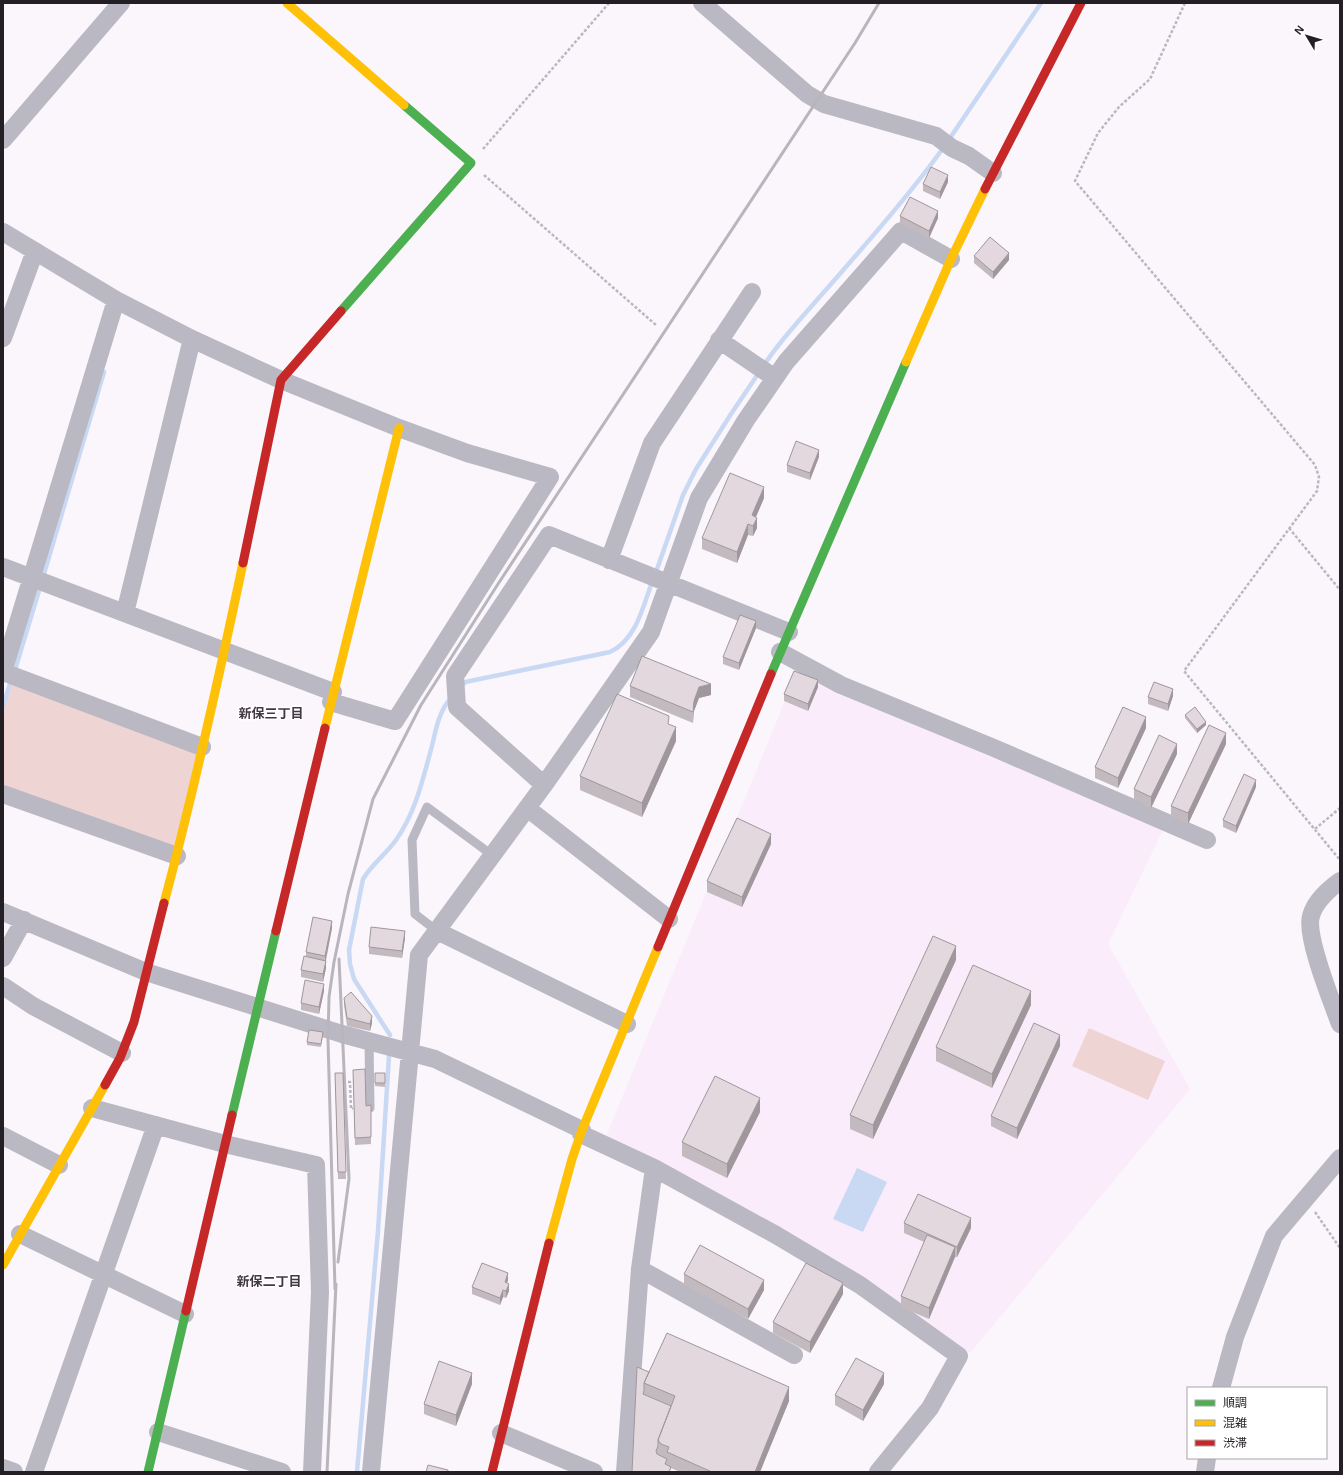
<svg xmlns="http://www.w3.org/2000/svg" width="1343" height="1475" font-family="Arial,'Noto Sans JP',sans-serif">
<style>
.built{fill:#faecfb}
.green{fill:#efd4d4}
.water{fill:#c9d9f4}
.lines{fill:none;stroke-linecap:round;stroke-linejoin:round}
.stream{stroke:#c9d9f4;stroke-width:4.5}
.path{stroke:#bab7c0;stroke-width:2.5;stroke-dasharray:3 2;stroke-linecap:butt}
.lane{stroke:#bab8c2;stroke-width:9}
.street{stroke:#bab8c2;stroke-width:18}
.fast{stroke:#4caf50;stroke-width:9}
.slow{stroke:#ffc107;stroke-width:9}
.jam{stroke:#c62828;stroke-width:9}
.rail{stroke:#b9b5bd;stroke-width:3}
.wall{fill:#c3babf}
.shaded-wall{fill:#9f979b}
.building{fill:#e3d8de;stroke:#9f979b}
.labels{text-anchor:middle;dominant-baseline:central;stroke-width:3;stroke-linejoin:round;paint-order:stroke}
.neighbourhood-label{font-size:13px;font-weight:bold;fill:#423743;stroke:#fff}
</style>
<rect width="100%" height="100%" fill="#fbf5fc"/>
<path class="built" d="M796 674 1163 830 1108 944 1190 1089 970 1353 894 1304 605 1139Z"/>
<path class="green" d="M11 681 202 747 178 853 3 793V710Z
M1089 1028 1165 1061 1148 1100 1072 1066Z"/>
<path class="water" d="M857 1168 887 1182 863 1232 833 1219Z"/>
<g class="lines">
<path class="stream" d="M948 141 1041 3
M764 365C781 339 803 316 824 292 865 245 907 198 944 147
M655 575 683 495 696 469 731 414 760 371
M43 577 104 372
M14 673 41 584
M461 687 465 682 610 652C636 640 643 607 652 582
M3 707 11 680
M390 1035 354 979 350 964 349 950 363 879C372 864 386 854 396 840 416 812 423 778 432 746 436 729 439 711 451 698
M357 1472 378 1231 389 1056"/>
<path class="path" d="M1185 3 1150 79 1119 107 1098 133 1075 181 1315 465 1319 477 1317 491 1184 671 1340 860
M483 149 609 3
M484 175 656 325
M1289 528 1340 590
M1315 829 1340 808
M343 1082H350L351 1109 353 1108
M1315 1212 1340 1248"/>
<path class="lane" d="M437 931 415 914 412 840 427 807 492 855
M369 1042 370 1108"/>
<path class="street" d="M702 3 807 94 824 104 936 136 952 148 969 156 993 173
M3 140 121 3
M3 232 116 300 192 339 281 380 399 428 467 453 550 477 395 721 331 702
M3 338 35 251
M719 340 775 378
M609 560 652 443 752 292
M3 567 333 692
M125 613 192 339
M780 652 841 685 994 748 1207 840
M3 672 116 300
M3 672 202 747
M544 785 457 707 455 676 549 535 789 632
M3 794 177 856
M527 808 669 919
M1340 881C1328 890 1315 901 1311 916 1305 936 1332 1002 1340 1024
M3 912 146 972 342 1034 435 1059 582 1130
M437 931 627 1024
M3 958 24 920
M3 986 33 1006 122 1053
M92 1108 225 1144 316 1165 320 1292 312 1472
M581 1134 654 1168 776 1235 860 1285 959 1356 930 1408 878 1472
M3 1136 59 1165
M20 1234 185 1314
M640 1269 794 1355
M1221 1388 1235 1337 1274 1236 1340 1158
M158 1432 282 1472
M501 1433 594 1472
M3 1468 14 1472
M34 1472 156 1125
M371 1472 419 955 544 785 651 632 699 498 746 420 786 362 901 231 951 259
M625 1472 640 1269 654 1168
M1205 1472 1207 1458"/>
<path class="fast" d="M341 311 471 163 404 105
M771 674 906 362
M232 1115 276 931
M148 1472 186 1311"/>
<path class="slow" d="M287 3 404 105
M906 362 951 259 985 189
M325 728 399 428
M164 903C194 791 219 677 243 563
M549 1243 572 1159 582 1130 658 947
M3 1265 105 1085"/>
<path class="jam" d="M985 189 1081 3
M243 563 281 380 341 311
M276 931 325 728
M658 947 771 674
M105 1085 120 1058 134 1022 164 903
M186 1311 232 1115
M492 1472 549 1243"/>
<path class="rail" d="M338 1262 349 1179 339 959
M335 1289 328 1040 329 997 334 962 348 894 373 799 421 705 498 584 855 43 879 3
M327 1472 336 1284"/>
</g>
<path class="wall" d="M948 182 940 199 923 191V184Z
M900 216 938 218 929 238 900 223Z
M974 256 1009 260 993 279 974 263Z
M819 457 810 480 787 472V465Z
M764 498 756 517 757 528 753 536 748 535 737 563 702 549V538Z
M756 628 739 670 723 664V657Z
M630 686 711 695 699 698 694 711 693 723 630 697Z
M818 687 808 711 784 701V694Z
M1173 696 1168 711 1148 704V697Z
M1185 715 1206 725 1197 733 1185 718Z
M1146 728 1118 788 1095 778V767Z
M676 741 642 817 580 790V776Z
M1226 744 1188 824 1171 816V806Z
M1177 754 1151 808 1134 799V789Z
M1256 787 1236 833 1223 827V820Z
M771 844 742 907 707 892V881Z
M332 928 326 961V968L323 982 301 977V970L306 957V952Z
M405 938 402 958 369 954V947Z
M956 960 873 1139 850 1129V1115Z
M324 991 319 1014 301 1010V1003Z
M344 998 372 1023 370 1031 347 1026 344 1005Z
M1031 1005 992 1088 936 1061V1047Z
M323 1035 321 1047 307 1045V1042Z
M1060 1046 1017 1139 991 1126V1116Z
M335 1073H343L346 1179H338Z
M375 1073H385V1087L375 1086Z
M353 1077 366 1106 371 1105V1144L355 1145Z
M760 1112 727 1178 682 1156V1142Z
M904 1223 971 1228 957 1257H955L929 1319 901 1307V1296L924 1242 904 1233Z
M684 1274 764 1290 748 1319 684 1285Z
M508 1280 507 1283 509 1291 506 1298 503 1297 500 1305 472 1294V1287Z
M843 1294 810 1353 773 1333V1322Z
M637 1367 649 1372 789 1401 760 1472H680L671 1468V1470L632 1472Z
M472 1384 456 1426 424 1414V1404Z
M884 1384 863 1421 835 1405V1395Z"/>
<path class="shaded-wall" d="M948 175V182L940 199V192Z
M938 211V218L929 238V231Z
M1009 253V260L993 279V272Z
M819 450V457L810 480V473Z
M764 487V498L752 526V515Z
M757 518V528L753 536V526Z
M748 524V535L737 563V552Z
M756 621V628L739 670V663Z
M818 680V687L808 711V704Z
M711 684V695L699 698 694 711 693 723 694 701 699 687Z
M1173 689V696L1168 711V704Z
M1146 717V728L1118 788V778Z
M1206 722V725L1197 733V729Z
M676 727V741L642 817V803Z
M1226 733V744L1188 824V813Z
M1177 744V754L1151 808V797Z
M1256 780V787L1236 833V826Z
M771 834V844L742 907V897Z
M332 921V928L325 963V956Z
M405 931V938L402 958V951Z
M956 946V960L873 1139V1125Z
M326 961V968L323 982V974Z
M324 984V991L319 1014V1007Z
M1031 991V1005L992 1088V1074Z
M372 1016V1023L370 1031V1024Z
M1060 1035V1046L1017 1139V1128Z
M760 1098V1112L727 1178V1164Z
M971 1218V1228L957 1257V1247Z
M955 1247V1257L929 1319V1308Z
M508 1273V1280L505 1289V1282Z
M764 1280V1290L748 1319V1309Z
M843 1283V1294L810 1353V1342Z
M509 1284V1291L506 1298V1291Z
M503 1290V1297L500 1305V1298Z
M472 1373V1384L456 1426V1415Z
M884 1373V1384L863 1421V1410Z
M789 1387V1401L760 1472H755Z"/>
<path class="building" d="M931 167 948 175 940 192 923 184Z
M910 197 938 211 929 231 900 216Z
M990 237 1009 253 993 272 974 256Z
M796 441 819 450 810 473 787 465Z
M730 473 764 487 752 515 757 518 753 526 748 524 737 552 702 538Z
M740 615 756 621 739 663 723 657Z
M642 656 711 684 699 687 694 701 693 712 630 686Z
M794 671 818 680 808 704 784 694Z
M1154 682 1173 689 1168 704 1148 697Z
M617 694 669 716 668 724 676 727 642 803 580 776Z
M1123 707 1146 717 1118 778 1095 767Z
M1195 707 1206 722 1197 729 1185 715Z
M1209 725 1226 733 1188 813 1171 806Z
M1159 735 1177 744 1151 797 1134 789Z
M1244 774 1256 780 1236 826 1223 820Z
M737 818 771 834 742 897 707 881Z
M313 917 332 921 325 956 306 952Z
M371 927 405 931 402 951 369 947Z
M933 936 956 946 873 1125 850 1115Z
M304 956 326 961 323 974 301 970Z
M973 965 1031 991 992 1074 936 1047Z
M305 980 324 984 319 1007 301 1003Z
M351 992 372 1016 370 1024 347 1018 344 998Z
M1034 1023 1060 1035 1017 1128 991 1116Z
M309 1030 323 1032 321 1044 307 1042Z
M365 1069 366 1106 371 1105V1137L355 1138 353 1070Z
M335 1073H343L346 1172H338Z
M375 1073H385V1083H375Z
M715 1076 760 1098 727 1164 682 1142Z
M918 1194 971 1218 957 1247 904 1223Z
M927 1235 955 1247 929 1308 901 1296Z
M700 1245 764 1280 748 1309 684 1274Z
M482 1263 508 1273 505 1282 509 1284 506 1291 503 1290 500 1298 472 1287Z
M806 1263 843 1283 810 1342 773 1322Z
M667 1333 789 1387 755 1472H712L667 1452 669 1447 661 1444 658 1440 675 1396 644 1383Z
M856 1358 884 1373 863 1410 835 1395Z
M439 1361 472 1373 456 1415 424 1404Z
M637 1367 649 1372 644 1383V1391L643 1394 671 1406 658 1440V1446L656 1451 657 1454 667 1459 665 1464 671 1467 669 1472H632Z
M428 1465 448 1470V1472H426Z"/>
<g class="labels">
<g class="neighbourhood-label">
<text x="271" y="713">新保三丁目</text>
<text x="269" y="1281">新保二丁目</text>
</g>
</g>
<rect width="1343" height="1475" fill="none" stroke="#241f25" stroke-width="8"/>
<rect x="1187" y="1387" width="140" height="72" fill="#ffffff" stroke="#a7a5a8"/>
<rect x="1195" y="1400" width="20" height="6" fill="#4caf50" stroke="#a7a5a8"/>
<text x="1223" y="1407" font-size="12" fill="#241f25">順調</text>
<rect x="1195" y="1420" width="20" height="6" fill="#ffc107" stroke="#a7a5a8"/>
<text x="1223" y="1427" font-size="12" fill="#241f25">混雑</text>
<rect x="1195" y="1440" width="20" height="6" fill="#c62828" stroke="#a7a5a8"/>
<text x="1223" y="1447" font-size="12" fill="#241f25">渋滞</text>
<g transform="translate(1307 36) rotate(308)" stroke="#ffffff" stroke-width="3" paint-order="stroke">
<path d="M0-3L7 15L0 10L-7 15Z" fill="#241f25"/>
<text y="-6" font-size="11" font-weight="bold" text-anchor="middle" fill="#241f25">N</text>
</g>
</svg>
